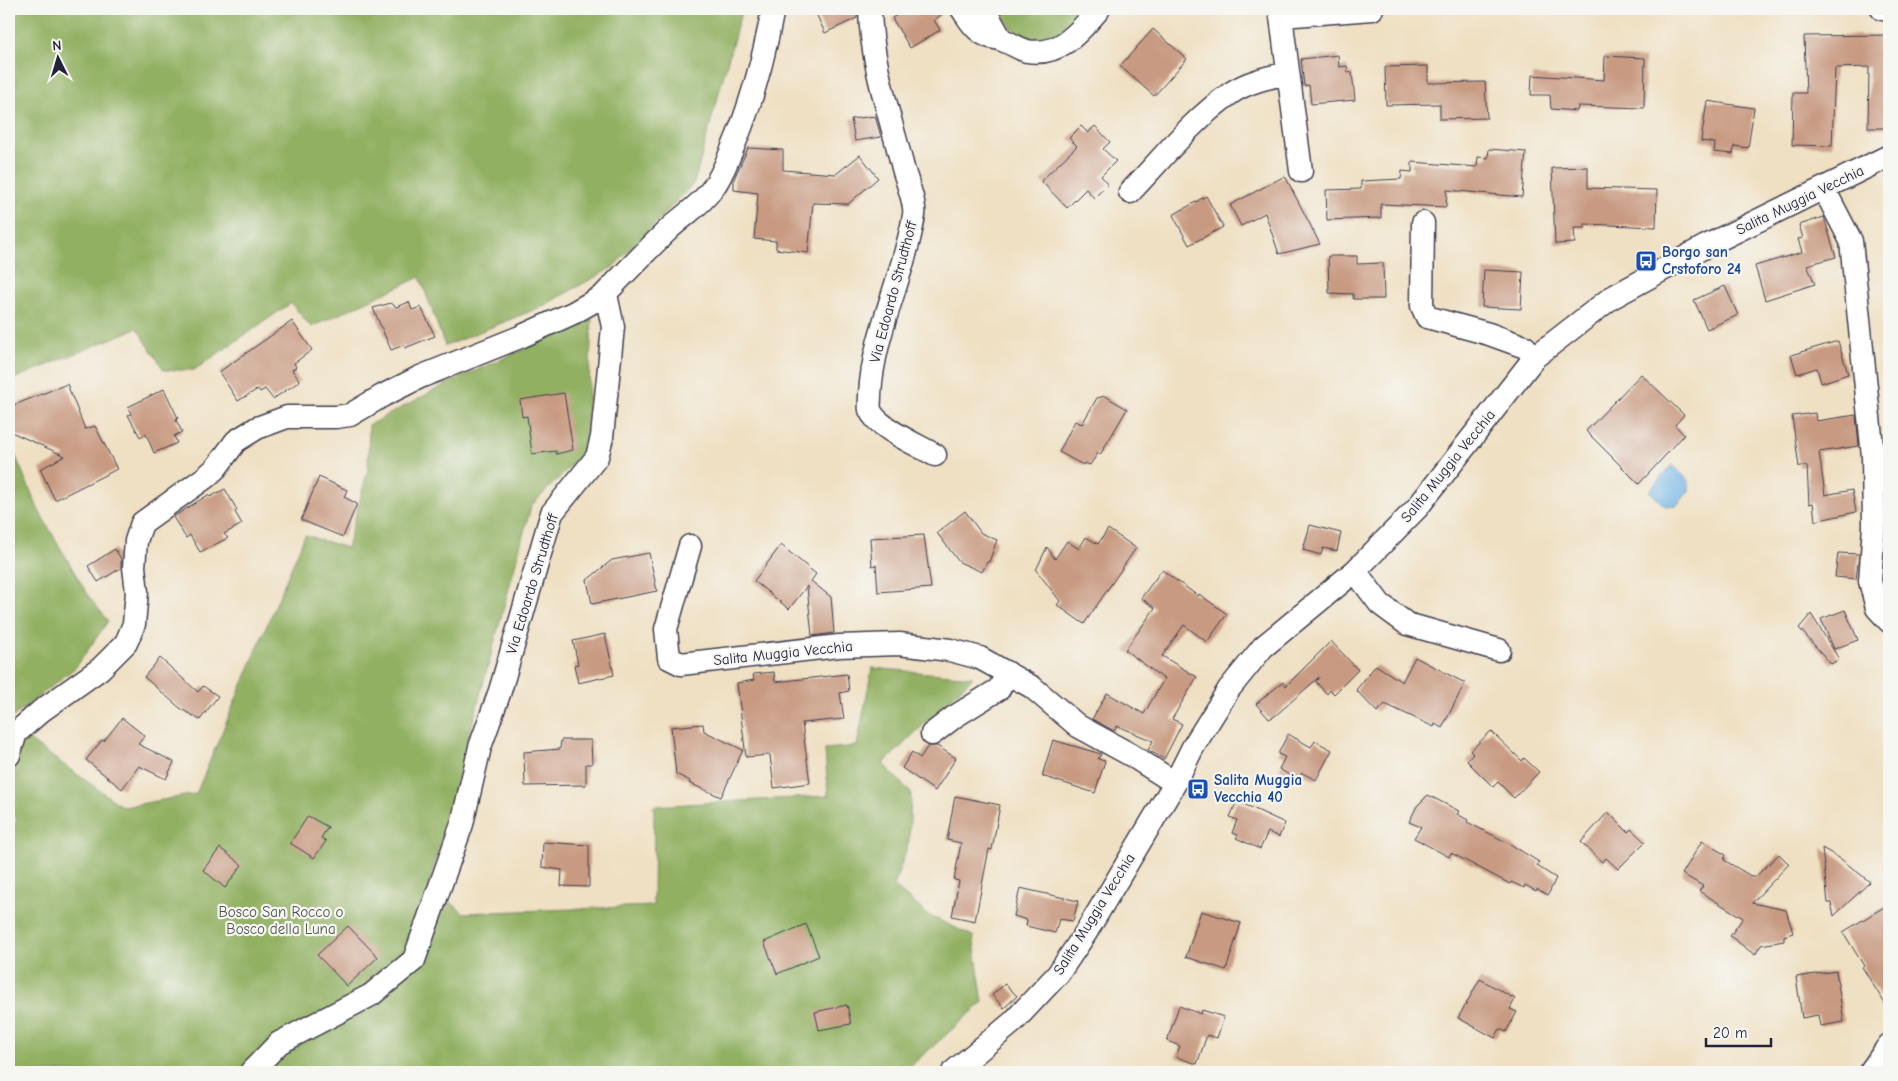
<svg xmlns="http://www.w3.org/2000/svg" width="1898" height="1081" font-family="'Comic Neue',sans-serif">
<style>
.forest{fill:#92b062;stroke:#5a694e}
.water{fill:#6eb2e3;stroke:#486a8f}
.building{fill:#c89a81}
.lines{fill:none;stroke-linecap:round;stroke-linejoin:round}
.street-casing{stroke:#413e4f;stroke-width:25}
.street{stroke:#fff;stroke-width:22}
.labels{text-anchor:middle;dominant-baseline:central;stroke-width:4.5;stroke-linejoin:round;paint-order:stroke}
.street-label{font-size:15px;fill:#22223b;stroke:#f6f6f2}
.transit-label{font-size:15px;font-weight:bold;fill:#164399;stroke:#f6f6f2;text-anchor:start}
.park-label{font-size:15px;fill:#4f554b;stroke:#f6f6f2}
</style>
<rect width="100%" height="100%" fill="#f6f6f2"/>
<filter id="ink" filterUnits="userSpaceOnUse"><feTurbulence type="fractalNoise" baseFrequency=".02" numOctaves="2"/><feDisplacementMap in="SourceGraphic" scale="10" xChannelSelector="R" yChannelSelector="G"/><feConvolveMatrix kernelMatrix="1 2 1 2 8 2 1 2 1" color-interpolation-filters="sRGB"/></filter>
<filter id="wash" filterUnits="userSpaceOnUse"><feTurbulence type="fractalNoise" baseFrequency=".0096" numOctaves="4" result="noise"/><feDisplacementMap in="SourceGraphic" scale="20" xChannelSelector="R" yChannelSelector="G"/><feGaussianBlur stdDeviation="1.12" result="paint"/><feColorMatrix in="noise" values="0 0 0 0 0 0 0 0 0 0 0 0 0 0 0 0 0 1.4 0 .05"/><feComposite in="paint" operator="in"/></filter>
<g filter="url(#wash)">
<rect width="100%" height="100%" fill="#efe0c3"/>
<path class="forest" d="M9 9H742L694 183 613 267 543 306 445 346 420 277 311 327 291 303 194 370H164L137 328 9 381Z
M997 9H1085L1089 10 1055 38 1019 37Z
M592 319 587 426 583 453 531 506 429 885 464 913 653 906 654 806 828 796 825 749 857 746 872 668 973 677 883 764 911 793 909 841 894 886 928 915 973 936 983 1002 904 1072H9V834L17 820 9 807V726L123 807 196 794 305 535 347 548 368 469 369 425 448 383Z
M9 455 16 457 39 511 89 597 108 621 76 667 9 720Z"/>
<path class="water" d="M1672 465 1689 481V491L1677 505 1665 506 1649 491Z"/>
<g id="blocks">
<path class="building" d="M814 9H857V18L825 33Z
M907 9H949L934 20 940 30 910 48 892 18Z
M1153 29 1187 59 1154 96 1120 66Z
M1889 35V128H1868L1869 67 1835 68 1832 146 1792 145 1793 93H1806L1804 36Z
M1338 55 1339 67 1347 66 1348 73 1352 72 1355 100 1311 104 1309 85 1304 86 1301 59Z
M1605 56 1645 58 1644 108 1578 106 1577 111 1551 109 1550 95H1531L1532 75 1604 80Z
M1428 66V83L1485 82 1487 118 1440 119V104L1386 105 1385 67Z
M1707 101 1754 108 1748 148 1734 146 1733 154 1714 152 1715 143 1701 141Z
M875 116 881 137 855 141 851 119Z
M1081 126 1088 133 1095 126 1110 142 1103 149 1116 161 1101 176 1108 184 1094 198 1086 189 1067 208 1041 181 1077 146 1069 138Z
M748 148 783 150V170L836 174 860 155 878 178 848 204 813 203 808 253 776 249V241L754 239 758 193 734 190V179Z
M1489 149 1526 152 1522 197 1447 190 1446 207 1381 204V218L1327 220 1326 190 1361 189V181L1401 179 1402 171 1412 172V162L1477 167 1478 157 1488 158Z
M1588 167V188L1657 190 1656 227 1585 224V228H1574L1575 243 1555 244 1552 168Z
M1285 176 1320 244 1279 254 1265 213 1241 226 1230 205Z
M1206 196 1223 227 1189 245 1173 215Z
M1824 217 1836 257 1807 265 1815 284 1765 300 1755 266 1802 252 1798 239 1803 238 1799 225Z
M1328 256H1357V264L1383 263 1384 299H1353V294L1329 293Z
M1484 270 1523 272 1521 309 1482 307Z
M1725 286 1738 315 1707 329 1694 300Z
M409 302 412 310 421 307 435 336 405 348 404 345 391 350 373 308 391 303 396 307Z
M292 321 312 350 294 363 296 367 292 370 300 381 273 399 265 389 260 392 258 389 238 401 219 372Z
M1838 341 1848 374 1821 383 1817 368 1797 374 1791 355Z
M1641 374 1684 415 1675 425 1684 435 1639 484 1586 431Z
M67 384 85 429 95 426 117 469 55 500 40 469 65 456 9 431V407Z
M164 389 178 418 176 420 182 432 174 436 177 443 154 453 146 434 140 437 128 415 131 414 128 407Z
M564 393 573 450 556 454V451L532 454 527 416 522 417 520 400Z
M1105 396 1127 409 1100 455 1098 453 1090 465 1084 463 1083 465 1059 452 1075 421 1082 424 1097 398Z
M1815 413 1816 421 1856 415 1859 446 1819 452 1825 495 1852 490 1856 512 1815 521 1813 503 1809 504 1807 466 1799 467 1792 416Z
M319 477 347 490 344 497 357 504 343 537 301 520Z
M225 489 237 510 235 512 242 524 224 534 228 538 200 552 190 535 186 538 173 517 208 495 210 497Z
M965 511 981 533 997 540 989 562H987L982 572 959 562 937 533Z
M1310 525 1341 533 1337 551 1323 548 1321 555 1303 550Z
M1108 529 1136 548 1084 624 1057 605 1060 601 1036 570 1047 547 1055 559 1067 541 1079 549 1086 537 1098 544Z
M924 535 931 588 878 592 876 565 872 566 870 538Z
M781 545 816 574 811 581 831 597 834 633 812 636 807 586 789 609 754 581Z
M115 549 121 559V568L98 582 88 566Z
M649 553 657 591 592 604 587 580 612 560Z
M1838 553 1859 554 1856 579 1835 577Z
M1162 570 1198 596 1199 594 1227 614 1207 642 1184 625 1162 656 1197 677 1172 719 1182 724 1164 759 1148 750 1153 741 1117 726 1114 731 1092 719 1107 693 1144 714 1164 679 1125 650 1155 608 1141 598Z
M1845 610 1858 640 1834 649 1821 619Z
M1811 614 1839 659 1831 664 1799 628Z
M605 634 614 675 578 683 574 665 578 664 573 641Z
M1331 641 1358 670 1334 694 1330 690 1327 694 1316 682 1319 677 1275 716 1269 719 1256 704 1283 682 1286 686Z
M1415 657 1465 683 1442 728 1435 724 1434 727 1385 704 1377 712 1356 690 1376 665 1402 682Z
M160 658 198 692 203 686 218 696 200 720 180 708 144 677Z
M774 672 775 682 847 674 849 691 840 693 844 719 802 723 810 783 774 788 770 755 746 757 737 683 754 680 753 674Z
M122 718 145 736 138 744 174 762 166 779 139 766 122 789 86 760 102 740 104 741Z
M703 724 704 731 743 750 721 797 689 783 690 781 676 774 671 727Z
M1491 731 1522 761 1524 758 1539 772 1514 798 1498 782 1493 787 1467 761 1473 754 1470 751Z
M1288 734 1311 747 1315 741 1332 750 1316 780 1302 773 1298 780 1279 769 1285 757 1278 754Z
M561 740H591L592 764H586V785L525 786 524 752 560 749Z
M1053 740 1101 754 1098 759 1105 761 1095 793 1042 776Z
M928 746H937L956 758 935 791 902 768 912 752 920 758Z
M1428 795 1459 811 1457 814 1468 820 1467 822 1510 844 1539 862 1537 866 1556 878 1548 895 1537 889 1536 891 1525 885 1524 888 1511 882 1510 884 1451 853 1449 857 1414 838 1421 827 1409 822 1417 806Z
M955 796 1000 805 992 850 989 849 975 921 952 916 959 881 954 880 961 843 947 840Z
M1237 801 1285 823 1279 837 1268 832 1260 849 1236 838 1238 835 1232 833 1237 820 1230 817Z
M1608 812 1628 832 1631 829 1645 842 1618 869 1606 858 1602 862 1581 842Z
M308 816 328 827 321 838 326 841 314 858 290 843Z
M1702 841 1726 855 1724 860 1754 878 1779 854 1789 864 1752 903 1786 910 1793 933 1784 936V941L1761 945 1755 955 1730 936 1743 918 1699 891 1703 886 1682 874Z
M543 842 589 845V887L561 886 562 870 542 867Z
M220 848 242 865 225 888 203 870Z
M1822 848 1841 859 1870 882 1834 916 1831 903H1828Z
M1020 888 1078 901 1073 921 1059 919 1055 933 1026 926 1027 920 1014 916Z
M1889 904V1010L1862 967 1864 966 1843 932Z
M1201 911 1241 923 1226 970 1186 957Z
M806 924 819 956 777 974 764 942Z
M348 926 378 957 347 986 317 955Z
M1836 971 1844 1022 1820 1026 1818 1015 1802 1018 1796 977Z
M1480 979 1515 999 1510 1009 1517 1012 1506 1032 1500 1029 1495 1038 1458 1018Z
M1005 984 1017 996 1004 1008 992 995Z
M847 1005 851 1024 819 1030 815 1012Z
M1179 1006 1201 1014 1202 1010 1224 1017 1217 1038 1207 1035 1197 1064 1176 1057 1180 1046 1167 1041Z"/>
</g>
</g>
<g filter="url(#ink)">
<use href="#blocks" fill-opacity="0" stroke="#413e4f" stroke-width="1"/>
<g class="lines">
<g class="street-casing">
<path id="street" d="M870 9C871 63 890 115 903 168 906 179 916 204 914 215 904 277 873 333 870 395 870 400 869 407 870 410 877 428 918 445 935 455
M962 9C969 19 975 31 988 36 992 38 998 38 1002 40 1011 43 1019 49 1027 51 1060 57 1080 31 1099 9
M984 9 1001 39
M1280 9 1301 171
M1882 9H1889
M1282 16 1372 9
M1824 189 1851 241 1873 456 1874 526 1870 581 1877 608 1889 621
M1130 192C1162 159 1192 120 1231 93 1247 82 1269 77 1288 73
M1423 223 1422 306 1427 317 1489 334 1525 347 1535 357
M690 546 666 629 669 658 681 664 839 646 899 644 950 650 980 658 1032 687 1078 726 1131 755 1175 783
M1355 571 1380 604 1407 624 1499 650
M932 734 954 717 999 689 1008 673
M9 755 16 733 41 711 100 669 126 643 134 624 137 592 134 567 136 541 142 523 206 477 216 468 236 441 257 428 287 417H336L350 415 382 396 420 377 520 337 573 313 603 296C625 273 647 250 670 228 684 215 701 205 712 189 721 178 726 164 731 152 751 106 764 58 773 9
M251 1072 279 1043 371 995 414 960 462 824 480 747 500 691 548 526 552 513 597 457 602 437 613 327 607 299 603 296
M953 1072 1013 1022 1058 974 1085 934 1175 783 1193 747 1229 689 1263 647 1355 571 1417 508 1535 357 1611 298 1706 246 1889 156
M1870 1072 1889 1045"/>
</g>
<use href="#street" class="street"/>
</g>
</g>
<defs>
<g id="bus-square" transform="scale(1.125)"><rect x="-9" y="-9" width="18" height="18" rx="4" fill="#1a4fb4" stroke="#f6f6f2"/><path d="M-5-6H5V4H4V6H2V4H-2V6H-4V4H-5ZM-3.5-4V0h7V-4ZM-3.5 1.2v1.5H-2V1.2ZM2 1.2v1.5H3.5V1.2Z" fill="#fff"/></g>
</defs>
<g fill-rule="evenodd">
<use href="#bus-square" x="1646" y="261"/>
<use href="#bus-square" x="1198" y="789"/>
</g>
<g class="labels">
<g class="street-label">
<text transform="translate(1800 200) rotate(-26)">Salita Muggia Vecchia</text>
<text transform="translate(893 292) rotate(-75)">Via Edoardo Strudthoff</text>
<text transform="translate(1448 466) rotate(-51)">Salita Muggia Vecchia</text>
<text transform="translate(532 584) rotate(-73)">Via Edoardo Strudthoff</text>
<text transform="translate(783 653) rotate(-6)">Salita Muggia Vecchia</text>
<text transform="translate(1094 914) rotate(-58)">Salita Muggia Vecchia</text>
</g>
<g class="transit-label">
<text x="1662" y="252">Borgo san<tspan x="1662" dy="17">Crstoforo 24</tspan></text>
<text x="1214" y="780">Salita Muggia<tspan x="1214" dy="17">Vecchia 40</tspan></text>
</g>
<g class="park-label">
<text x="281" y="912">Bosco San Rocco o<tspan x="281" dy="17">Bosco della Luna</tspan></text>
</g>
</g>
<rect width="1898" height="1081" fill="none" stroke="#f6f6f2" stroke-width="30"/>
<g transform="translate(58 58) rotate(355)" stroke="#f6f6f2" stroke-width="4" paint-order="stroke">
<path d="M0-4L9 19L0 12L-9 19Z" fill="#22223b"/>
<text y="-8" font-size="14" font-weight="bold" text-anchor="middle" fill="#22223b">N</text>
</g>
<path d="M1706 1038v8h65v-8" fill="none" stroke="#22223b" stroke-width="2.5"/>
<text x="1713" y="1038" font-size="15" fill="#22223b" stroke="#f6f6f2" stroke-width="4" paint-order="stroke">20 m</text>
</svg>
